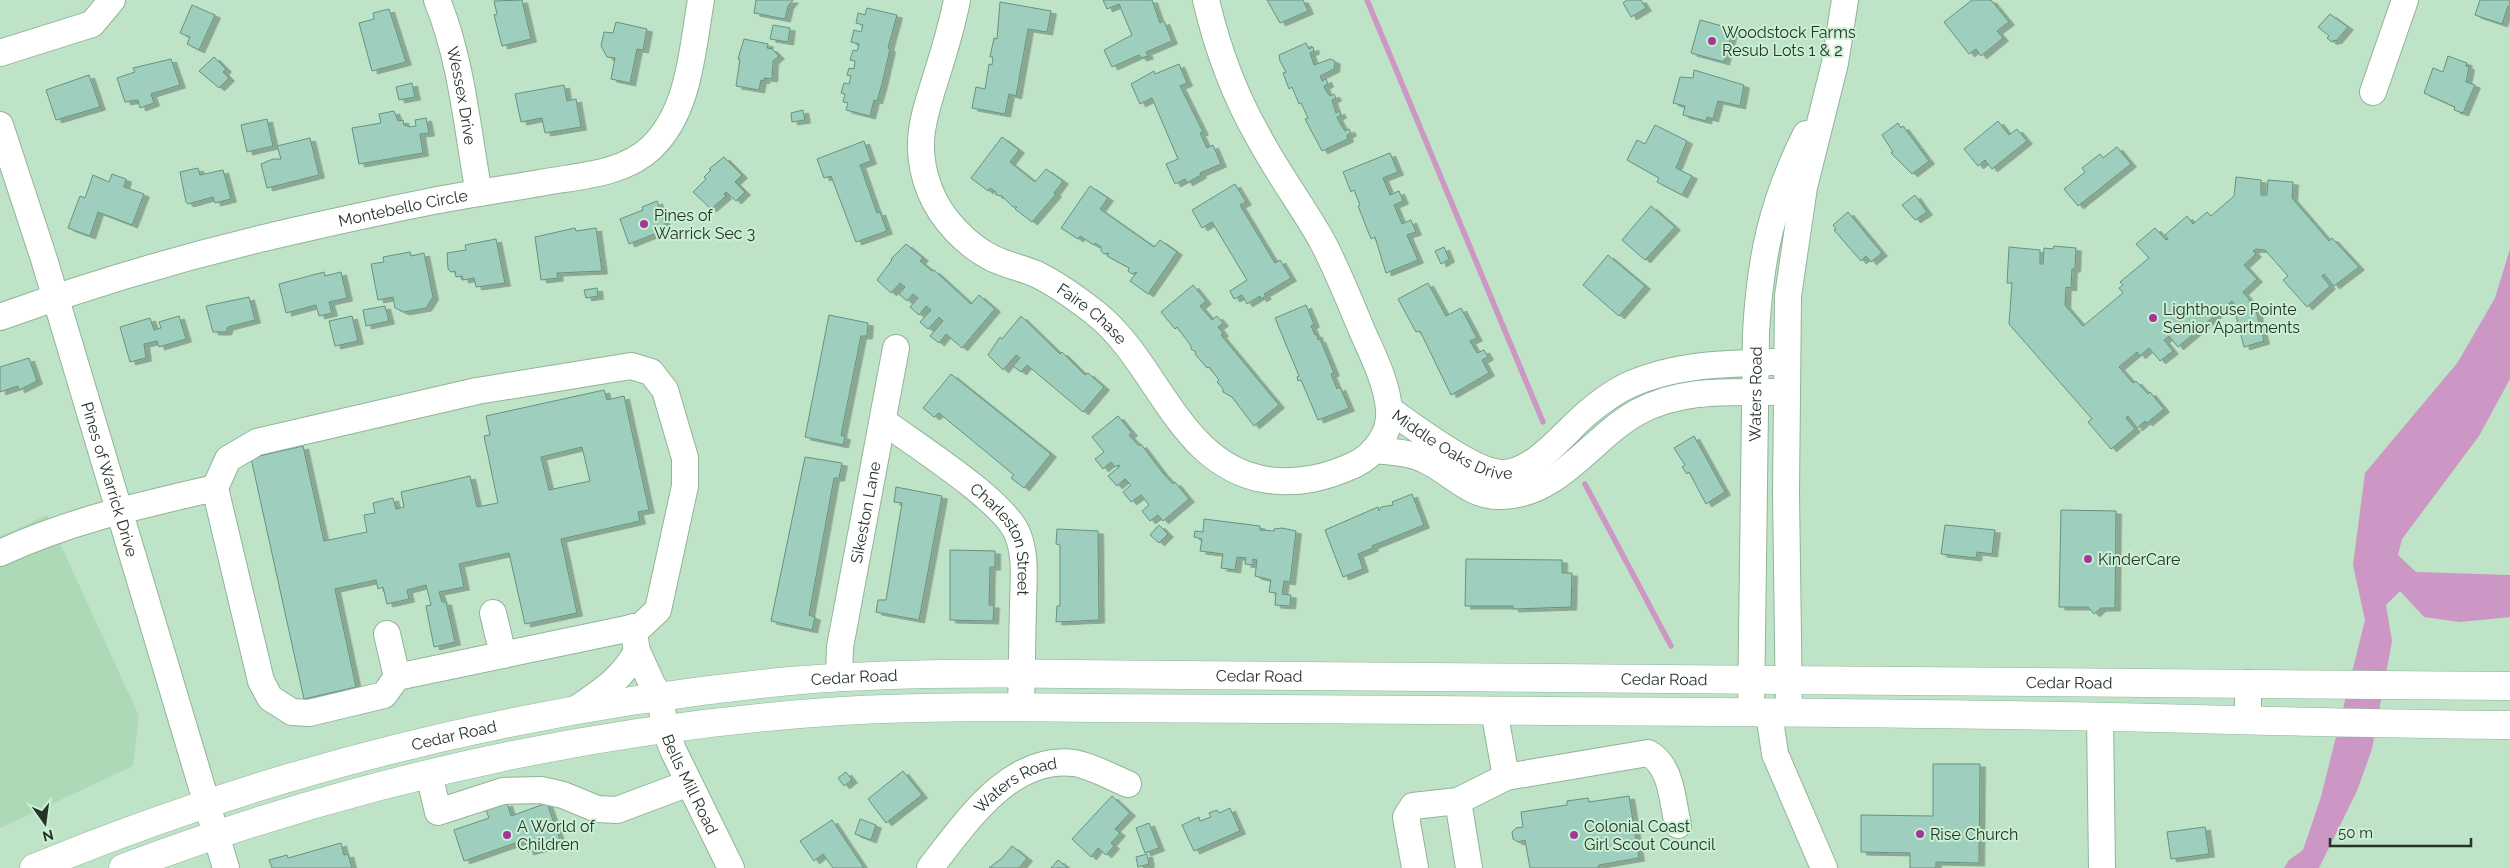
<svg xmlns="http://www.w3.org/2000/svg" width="2510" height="868" font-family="Raleway,sans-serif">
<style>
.built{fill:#aed9b7}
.water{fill:#cc97c4}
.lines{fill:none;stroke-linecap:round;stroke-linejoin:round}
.stream{stroke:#cc97c4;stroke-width:5.5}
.building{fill:#9ecebd;stroke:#659283;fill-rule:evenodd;filter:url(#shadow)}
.minor-casing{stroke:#91b499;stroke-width:28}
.major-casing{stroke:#91b499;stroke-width:29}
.minor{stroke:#fff;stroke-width:26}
.major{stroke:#fff;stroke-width:28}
.poi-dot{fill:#a23798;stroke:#cbf0d3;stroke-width:2}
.labels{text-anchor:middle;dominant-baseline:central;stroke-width:4;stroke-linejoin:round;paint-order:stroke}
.poi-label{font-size:16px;fill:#253328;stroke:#cbf0d3;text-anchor:start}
.street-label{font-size:16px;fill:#253328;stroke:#cbf0d3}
</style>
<defs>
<filter id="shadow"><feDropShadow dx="5.5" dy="3" stdDeviation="0" flood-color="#0004"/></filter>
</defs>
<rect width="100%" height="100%" fill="#bee3c6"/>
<path class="built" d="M47 515 139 716 133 766 0 828V537Z"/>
<path class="water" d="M2510 249V379L2479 436 2402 539 2398 555 2416 572 2510 575V617L2460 622 2424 617 2400 591 2386 605 2392 641 2372 749 2357 791 2319 868H2284L2289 860 2303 850 2321 797 2365 620 2353 565 2365 473 2458 362 2495 298Z"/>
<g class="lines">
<path class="stream" d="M1367 0 1543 422
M1585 484 1671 646"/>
</g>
<path class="building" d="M522 0 531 39 502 46 494 15 497 14 494 1Z
M756 0H793L788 6 785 19 754 13Z
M1103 0H1152L1160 23 1164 21 1172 41 1146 52 1148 56 1141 58 1139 55 1112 67 1104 50 1132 35 1119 4 1107 9Z
M1267 0H1303L1308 11 1280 23Z
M1627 0H1641L1646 8 1631 17 1623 3Z
M1972 0H1991L2009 22 1997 31 2003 38 1981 56 1976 49 1969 54 1944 22Z
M2480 0H2510V7L2508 6 2502 24 2475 15Z
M1000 2 1051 11 1047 32 1028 29 1016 96 1009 94 1005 114 972 108 976 87 985 89 989 64 992 65 993 57H990L994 38 997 39Z
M192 5 215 15 199 50 187 44 190 37 180 33Z
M867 8 897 15 888 48 890 49 882 84 877 101 874 100 870 116 846 110 848 103 843 102 845 94 841 93 844 83 849 84 851 76 847 75 849 68 854 69 855 61 850 60 853 50 857 51 859 44 851 42 854 30 861 32 863 25 856 23 858 13 865 15Z
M389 9 406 62 372 71 359 23 374 19 373 13Z
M2330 14 2348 27 2336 41 2334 40 2332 42 2327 38 2329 36 2318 27Z
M1700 20 1733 29 1724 62 1691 53Z
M616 22 647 29 643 50 637 49 630 83 611 79 615 58 607 57 601 46 604 32 613 33Z
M773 25 790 28 788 42 770 39Z
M744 39 768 44 767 48 772 49 779 56 773 61 772 79 764 78V81L761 80 759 90 736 86 740 59H738Z
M1306 43 1309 49 1313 47 1314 51 1310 53 1314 65 1330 59 1335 61 1334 69 1320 76 1322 81 1326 79 1328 84 1324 86 1326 91 1330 96 1334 94 1336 98 1332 100 1336 113 1339 111 1341 115 1337 117 1340 123 1345 131 1349 129 1351 133 1347 135 1348 139 1322 151 1305 119 1308 118 1301 103 1299 104 1292 87 1289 89 1283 73 1286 72 1280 61 1279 55Z
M2448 56 2467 63 2466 66 2469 67 2466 82 2475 85 2463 113 2454 110 2455 107 2424 93 2433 68 2443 72Z
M214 57 226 69 223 72 229 78 219 88 199 71Z
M171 59 180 85 151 94 154 103 140 108 138 100 125 102 117 78 135 72 133 68Z
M1179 64 1187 83 1180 86 1203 132 1200 133 1207 148 1213 145 1221 164 1200 173 1201 175 1187 183 1185 179 1175 184 1166 164 1178 159 1152 98 1140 104 1131 84 1154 71 1155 74Z
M1694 70 1744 85 1740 106 1718 101 1713 119 1707 117 1706 121 1683 115 1685 106 1673 103 1680 77 1693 78Z
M89 75 100 107 56 120 46 90Z
M412 83 415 97 399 100 396 87Z
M564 85 567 101 576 99 581 127 545 133 542 118 521 122 515 94Z
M803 110 805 120 792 122 791 113Z
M394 111 398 121 403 120 404 125 410 127 416 126 415 120 426 118 429 133 420 134 423 153 359 164 352 128 381 123 379 114Z
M267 119 273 146 247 152 241 125Z
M1998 121 2009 135 2017 129 2027 141 1992 169 1985 160 1978 166 1964 149Z
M1898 123 1901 128 1903 126 1929 161 1912 174 1891 153 1893 152 1882 135Z
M1655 125 1687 141 1676 168 1692 176 1682 195 1657 182 1659 178 1627 160 1637 140 1645 144Z
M1002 137 1019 150 1010 162 1035 182 1046 169 1063 181 1054 193 1056 194 1032 222 1015 209 1017 207H1013L1002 196 996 195V192L990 188 988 191 971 178Z
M310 138 319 175 267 188 261 164 273 159H281L277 146Z
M864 141 871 161 860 165 877 213 880 212 887 231 856 242 831 176 824 178 817 159Z
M2117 147 2131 164 2078 206 2064 189 2085 172 2082 168 2100 154 2103 158Z
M1390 153 1398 172 1383 178 1390 195 1399 191 1403 201 1394 205 1402 224 1411 220 1416 232 1407 235 1418 260 1386 273 1375 237 1371 239 1358 206 1360 205 1354 190 1351 192 1343 172Z
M724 157 742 175 735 182 745 192 736 201 726 192 724 194 726 196 711 209 693 192 706 179 704 177 711 170 709 169Z
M198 168 200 175 223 170 231 199 215 203 213 197 188 204 186 202 180 172Z
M112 174 126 179 124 187 144 194 132 225 98 212 90 236 68 228 80 196 85 198 93 175 109 182Z
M2236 177 2261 180V195H2267L2268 180 2293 182 2292 198 2329 241 2332 238 2359 267 2334 286 2324 274 2322 276 2330 286 2307 307 2283 280 2288 276 2265 250 2256 249 2253 251 2256 254 2244 265 2257 279 2243 292 2249 299 2251 308 2255 307 2264 341 2244 347 2235 312H2237L2236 306 2232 301 2178 347 2169 336 2164 340 2173 351 2160 361 2149 348 2140 356 2137 352 2119 367 2133 383 2136 381 2148 394 2150 392 2164 409 2147 423 2145 421 2137 428 2128 416 2126 418 2135 429 2111 449 2088 422 2092 419 2009 324 2012 283H2007L2009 247 2040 250V264H2043L2044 248 2053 249 2054 246 2076 248 2075 269H2072L2071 288 2066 287 2065 305 2083 326 2123 293 2119 288 2123 285 2120 282 2149 258 2136 244 2155 228 2166 240 2168 239 2165 235 2187 216 2193 224 2207 212 2211 216 2234 196Z
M1235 184 1246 202 1240 205 1275 263 1280 260 1291 278 1264 294 1266 296 1261 299 1260 296 1247 304 1242 295 1234 299 1230 291 1247 280 1212 222 1202 228 1192 210Z
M1090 186 1108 198 1100 209 1154 247 1160 240 1177 252 1148 294 1130 281 1137 272 1132 274 1128 271 1129 268 1107 256 1109 253 1104 254 1101 251V247L1095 243 1094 245 1080 236 1078 239 1061 228Z
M1915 195 1927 212 1915 220 1902 205Z
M657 201 667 229 629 244 620 219 643 210 642 207Z
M1651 206 1675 227 1645 260 1622 240Z
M1848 212 1882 253 1871 262 1866 256 1861 261 1834 230 1836 229 1833 225Z
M575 228 576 231 596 228 602 271 557 273 558 278 541 280 535 237Z
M496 239 505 283 476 287 474 278 463 280 462 276 456 277 455 271 451 272 448 269 447 253 466 250 465 245Z
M906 244 923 258 920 261 932 271 934 270 971 304 979 295 995 309 962 348 946 334 939 343 930 336 943 321 939 317 928 329 920 322 931 310 926 306 919 315 910 307 918 298 913 294 907 301 899 294 905 287 900 283 891 293 877 280 892 260 891 259Z
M1444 247 1449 259 1441 264 1435 251Z
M410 252 411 256 424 253 433 297 426 308 404 312 395 308 393 297 378 300 371 264 384 262 383 257Z
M1608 255 1645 286 1619 316 1583 285Z
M324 272 325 276 341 272 347 298 329 302 332 313 319 316 316 305 286 313 279 284Z
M1428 283 1446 316 1461 308 1477 338 1470 341 1477 353 1484 350 1488 357 1482 360 1489 373 1451 395 1420 331 1416 332 1398 299Z
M1193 285 1206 301 1200 306 1212 320 1217 316 1223 323 1218 327 1223 333 1221 335 1279 405 1254 426 1232 397 1223 392V389L1217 382 1219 380 1209 367 1207 368 1195 354 1196 352 1191 349V346L1177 327 1175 329 1161 312Z
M597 288 598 296 586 298 584 290Z
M249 297 255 320 228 327 226 332H213L206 306Z
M1306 305 1314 324 1311 326 1315 335 1317 334 1318 340 1320 339 1334 373 1331 374 1337 389 1340 387 1349 408 1318 420 1301 380 1298 381 1297 377 1299 376 1275 318Z
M385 306 389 321 366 326 363 310Z
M829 315 868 323 867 336H861L841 435 845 437 843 445 805 437Z
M179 316 186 339 159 347 157 341 144 344 146 358 130 362 120 327 150 318 154 330 161 328 159 322Z
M352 316 358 341 335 346 329 321Z
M1021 316 1060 354 1062 352 1085 375 1088 373 1104 387 1083 412 1027 365 1021 372 1013 366 1020 358 1016 355 1003 370 988 355 1000 337 1002 339Z
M29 358 37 381 19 390 18 386 0 392V367Z
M951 374 1051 454 1024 488 1011 478 1014 475 939 413 934 417 923 408Z
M604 390 607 400 624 396 649 510 638 512 640 521 561 539 577 613 525 624 509 553 459 564 464 587 439 592 442 602H446L455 642 434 647 426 606 431 605 426 585 407 590 409 599 387 604 383 587 378 589 376 580 335 589 356 687 304 699 251 458 303 446 324 541 367 532 364 515 375 513 373 503 393 498 396 509 404 507 401 492 470 476 477 507 498 503 484 436 490 435 486 416ZM582 447 590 481 549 490 541 457Z
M1118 416 1132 433 1129 435 1139 446 1141 444 1162 472 1173 484 1175 482 1189 499 1163 521 1158 515 1150 521 1142 511 1149 505 1141 495 1131 502 1123 492 1131 485 1125 479 1117 486 1108 476 1120 466 1118 465 1115 467 1111 462 1103 469 1095 459 1104 452 1092 437Z
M1694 436 1725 492 1706 504 1689 472 1687 474 1682 467 1685 465 1674 448Z
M805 457 842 463 839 478H834L809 615 815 617 812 630 771 621Z
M896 487 942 496 919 620 876 612 878 600H886L902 503 894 502Z
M1412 494 1424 525 1372 546 1373 548 1358 554 1363 569 1343 577 1325 530 1378 507 1379 511 1381 507 1393 505 1392 502Z
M2061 510 2116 511 2115 608H2101L2094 614 2088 607H2059Z
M1204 519 1260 526V530L1274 531V529L1282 528 1296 531 1290 582 1284 581 1282 594 1291 595 1290 606 1275 605 1276 593 1269 592 1271 580 1255 576 1257 560 1253 559V565L1245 564 1246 558 1237 557 1235 570 1221 568 1223 554 1200 551 1202 539 1194 537 1195 531 1203 532Z
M1159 525 1168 534 1159 543 1150 535Z
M1945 525 1995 530 1992 554 1977 552 1976 558 1941 554Z
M1057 529 1098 531 1099 620 1056 622 1057 606H1060V545L1056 544Z
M950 550 995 551V567H990L989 605H994L993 621 950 620Z
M1466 559 1562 560V573H1572L1571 607 1513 609V606H1465Z
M1933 764H1980L1979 863 1936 862V868H1910V853L1861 852V815L1933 816Z
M903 771 922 795 886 823 868 799Z
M846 772 852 780 844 786 838 778Z
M1112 796 1130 813 1115 829 1120 833 1111 843 1114 846 1106 855 1098 848 1091 857 1072 839Z
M1629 796 1639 858 1599 865 1598 868H1530L1525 840 1518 842 1513 839 1512 832 1516 828 1523 827 1521 812 1567 805V801L1588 798 1589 802Z
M507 803 511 816 547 803 561 843 528 852 524 840 464 861 454 830 489 818 486 810Z
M1230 808 1240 831 1194 851 1182 825 1199 817 1200 821 1211 817 1209 813 1217 810 1219 813Z
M860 819 876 825 871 840 855 834Z
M832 820 864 868H833L823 854 814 861 800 841Z
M1149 823 1159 848 1145 853 1136 828Z
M2205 827 2209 854 2171 859 2167 832Z
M341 843 344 855 348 854 352 868H272L269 860 287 855 288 858Z
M1012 846 1027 858 1019 868H989L1002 858Z
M1147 854 1149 864 1138 867 1136 857Z
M1058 860 1068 868H1051Z"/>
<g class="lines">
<g class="minor-casing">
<g id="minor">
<path id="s1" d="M437 0C462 61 467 129 479 193"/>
<path id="s2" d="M957 0C952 25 945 49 937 74 924 116 912 146 930 191 941 219 967 246 994 259 1007 265 1022 268 1036 274 1057 284 1076 298 1094 312 1158 361 1178 467 1268 480 1299 484 1325 478 1354 465 1375 455 1391 433 1389 410 1387 381 1371 352 1360 326 1348 297 1336 267 1321 239 1301 204 1277 172 1258 136 1234 94 1217 47 1206 0"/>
<path d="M0 53 92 24 112 0"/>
<path d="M2373 92 2405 0"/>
<path id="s3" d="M0 125 44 259 226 868"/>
<path id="s4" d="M0 317C97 282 196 253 298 230 342 220 388 210 433 201 469 194 505 189 540 183 577 176 622 175 651 148 690 111 692 50 701 0"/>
<path id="s5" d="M1389 409C1412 426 1475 472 1501 473 1533 474 1564 433 1586 414 1599 403 1615 391 1631 384 1676 364 1724 364 1773 362"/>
<path id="s6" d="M883 421C914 444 1003 500 1017 533 1027 555 1023 584 1023 608 1022 641 1022 674 1021 707"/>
<path d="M1374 450C1390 452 1408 452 1423 459 1451 471 1469 498 1503 496 1560 494 1592 437 1638 412 1680 389 1727 392 1772 392"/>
<path d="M0 553C69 521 141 505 215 488L261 681 270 698 292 712 309 713 384 695 397 677 641 626 658 610 685 486V458L665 390 651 372 631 366 477 391 257 442 228 459 215 488"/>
<path d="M493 613 503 655"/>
<path id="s7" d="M633 627 637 651 652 684 660 696 665 729 673 750 731 868"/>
<path d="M387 634 397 677"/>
<path id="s8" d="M839 678 840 647 896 348"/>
<path d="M2248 683V721"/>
<path d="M576 709C601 692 623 678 637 651"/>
<path d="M1494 710 1506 777 1648 753C1672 766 1672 800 1678 825"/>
<path id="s9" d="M1751 713 1756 333C1760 258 1772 202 1806 134"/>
<path d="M1769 713 1775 754 1824 868"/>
<path d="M1789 713 1786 492 1788 296 1804 187 1835 63 1845 0"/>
<path d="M2100 717 2102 868"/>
<path d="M429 774 438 812 503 791 541 790 563 795 597 809 617 810 689 783"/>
<path d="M1458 801 1469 868"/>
<path id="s10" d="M930 868C965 824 1009 755 1074 763 1092 766 1111 777 1128 784"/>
<path d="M1415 868 1406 817 1413 806 1458 801 1506 777"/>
</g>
</g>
<g class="major-casing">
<g id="major">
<path id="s11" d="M34 868C276 768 530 706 790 681 882 673 975 673 1067 674L2510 686"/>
<path d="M123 868C354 781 596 727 841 711 926 706 1011 707 1095 708 1208 708 1321 709 1434 710 1643 712 1853 712 2063 716 2212 719 2361 724 2510 725"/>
</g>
</g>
<use href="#minor" class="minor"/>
<use href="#major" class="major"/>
</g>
<g class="poi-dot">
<circle cx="1712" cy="41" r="5"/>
<circle cx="644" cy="224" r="5"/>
<circle cx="2153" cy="318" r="5"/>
<circle cx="2088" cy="559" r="5"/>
<circle cx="1920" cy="834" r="5"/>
<circle cx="507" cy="835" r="5"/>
<circle cx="1574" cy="835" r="5"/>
</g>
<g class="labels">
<g class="poi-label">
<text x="1722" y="32">Woodstock Farms<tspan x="1722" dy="18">Resub Lots 1 &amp; 2</tspan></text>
<text x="654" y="215">Pines of<tspan x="654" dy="18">Warrick Sec 3</tspan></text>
<text x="2163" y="309">Lighthouse Pointe<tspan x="2163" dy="18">Senior Apartments</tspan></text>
<text x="2098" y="559">KinderCare</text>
<text x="517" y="826">A World of<tspan x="517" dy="18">Children</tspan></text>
<text x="1584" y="826">Colonial Coast<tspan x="1584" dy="18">Girl Scout Council</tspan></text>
<text x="1930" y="834">Rise Church</text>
</g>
<g class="street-label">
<text stroke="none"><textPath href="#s1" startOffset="99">Wessex Drive</textPath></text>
<text stroke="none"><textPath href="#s4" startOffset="418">Montebello Circle</textPath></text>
<text stroke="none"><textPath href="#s2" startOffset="406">Faire Chase</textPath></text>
<text stroke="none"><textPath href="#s9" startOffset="319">Waters Road</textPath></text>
<text stroke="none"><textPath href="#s5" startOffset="74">Middle Oaks Drive</textPath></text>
<text stroke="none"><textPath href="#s3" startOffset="371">Pines of Warrick Drive</textPath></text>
<text stroke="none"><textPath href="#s8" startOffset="168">Sikeston Lane</textPath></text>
<text stroke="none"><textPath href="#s6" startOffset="175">Charleston Street</textPath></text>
<text stroke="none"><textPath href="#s11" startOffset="1251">Cedar Road</textPath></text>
<text stroke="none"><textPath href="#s11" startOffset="846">Cedar Road</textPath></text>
<text stroke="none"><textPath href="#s11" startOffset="1656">Cedar Road</textPath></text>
<text stroke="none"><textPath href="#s11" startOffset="2061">Cedar Road</textPath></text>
<text stroke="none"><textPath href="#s11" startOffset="441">Cedar Road</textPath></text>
<text stroke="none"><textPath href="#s7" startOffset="169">Bells Mill Road</textPath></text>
<text stroke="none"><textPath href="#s10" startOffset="122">Waters Road</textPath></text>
</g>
</g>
<g transform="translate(45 823) rotate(166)" stroke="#cbf0d3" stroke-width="4" paint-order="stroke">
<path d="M0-4L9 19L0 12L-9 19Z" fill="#253328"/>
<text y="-8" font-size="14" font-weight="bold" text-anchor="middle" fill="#253328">N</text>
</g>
<path d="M2330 838v8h141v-8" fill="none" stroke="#253328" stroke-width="2.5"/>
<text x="2338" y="838" font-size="15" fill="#253328" stroke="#cbf0d3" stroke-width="4" paint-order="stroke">50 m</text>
</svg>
